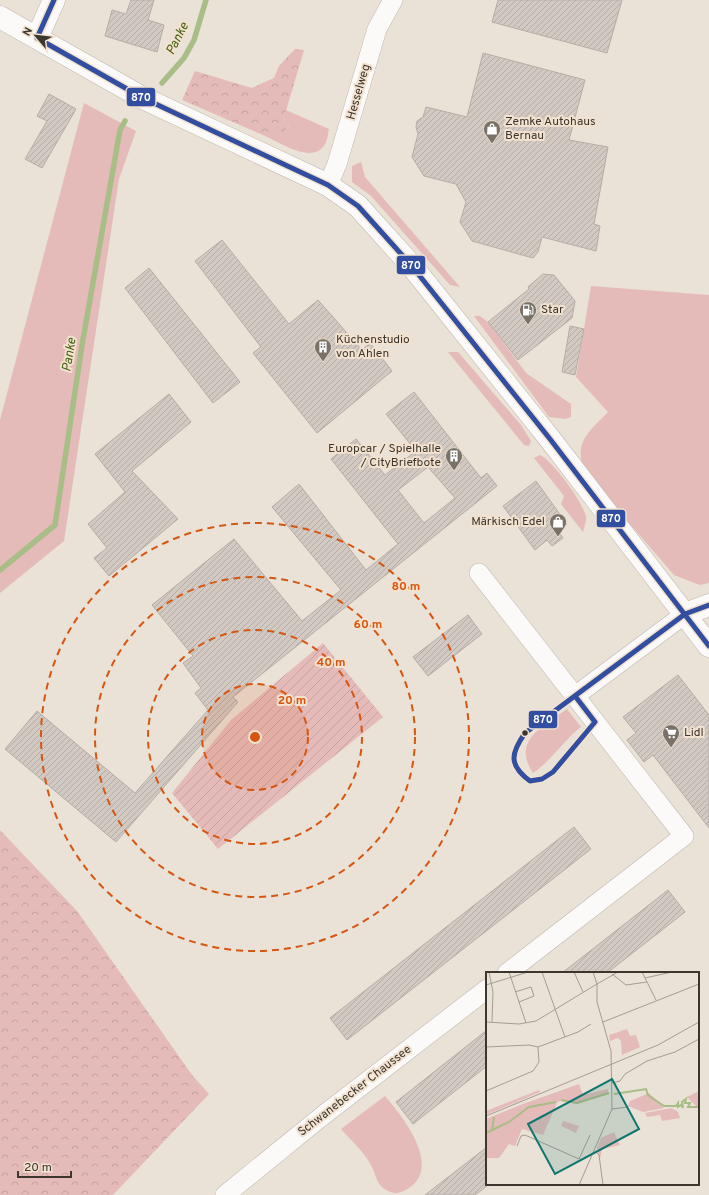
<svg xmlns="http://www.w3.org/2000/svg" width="709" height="1195" font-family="Overpass,sans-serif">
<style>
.green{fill:#e5bbb9}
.forest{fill:url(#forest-crowns)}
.garden{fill:url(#garden-furrows)}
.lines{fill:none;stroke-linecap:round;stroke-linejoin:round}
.stream{stroke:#a9bd86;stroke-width:5.5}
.building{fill:url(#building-hatch);stroke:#b6ada7;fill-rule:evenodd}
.minor-casing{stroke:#bfb7af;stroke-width:20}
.tertiary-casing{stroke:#bfb7af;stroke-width:23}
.secondary-casing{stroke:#bfb7af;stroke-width:23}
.minor{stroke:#fcfaf9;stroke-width:19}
.tertiary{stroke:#fcfaf9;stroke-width:22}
.secondary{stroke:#fcfaf9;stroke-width:22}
.bus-1-casing{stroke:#f2e2cf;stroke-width:8}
.bus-1{stroke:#324ea1;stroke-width:5}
.ring{fill:none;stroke:#d7560f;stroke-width:2;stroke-dasharray:7 5}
.bus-dot{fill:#3c362e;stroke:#f2e2cf;stroke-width:1.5}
.labels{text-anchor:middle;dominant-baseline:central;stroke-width:4;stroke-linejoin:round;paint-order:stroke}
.street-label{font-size:12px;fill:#3c362e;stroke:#f2e2cf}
.poi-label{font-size:12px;fill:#3c362e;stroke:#f2e2cf;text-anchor:start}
.water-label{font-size:13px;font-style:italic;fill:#446011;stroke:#f2e2cf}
.inset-river{fill:none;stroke:#a9bd86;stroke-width:2}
.inset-road{fill:none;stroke:#a49d93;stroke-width:1}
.view{fill:#0f766e;fill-opacity:0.15;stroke:#0f766e;stroke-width:2}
.inset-edge{fill:none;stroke:#3c362e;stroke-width:2}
.centre{fill:#d7560f;stroke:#f2e2cf;stroke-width:2}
.ring-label{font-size:12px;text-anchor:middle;font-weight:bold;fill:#d7560f;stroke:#f2e2cf;stroke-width:4;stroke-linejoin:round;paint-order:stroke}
.line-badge{stroke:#f2e2cf;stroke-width:1.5}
.badge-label{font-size:11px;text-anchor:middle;font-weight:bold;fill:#fff}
</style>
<defs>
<pattern id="forest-crowns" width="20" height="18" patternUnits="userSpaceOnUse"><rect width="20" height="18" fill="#e5bbb9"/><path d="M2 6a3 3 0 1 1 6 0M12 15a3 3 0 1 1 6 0" fill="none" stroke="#c5a19f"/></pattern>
<pattern id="garden-furrows" width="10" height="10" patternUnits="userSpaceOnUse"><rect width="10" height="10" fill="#e5bbb9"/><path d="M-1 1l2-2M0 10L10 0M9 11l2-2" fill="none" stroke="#c5a19f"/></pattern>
<pattern id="building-hatch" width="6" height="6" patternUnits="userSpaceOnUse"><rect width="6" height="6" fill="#d1c9c2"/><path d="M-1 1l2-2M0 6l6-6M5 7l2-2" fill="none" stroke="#b4ada7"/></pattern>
</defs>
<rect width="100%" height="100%" fill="#eae1d7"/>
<path class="green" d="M84 103 136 131 119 179 64 541 0 593V420Z
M286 110 329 129C328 135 327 143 323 147 310 163 279 142 265 136H278L290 126 283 121Z
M361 162 365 177 460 287 450 285 371 196 352 182V166Z
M591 286 709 295V583L700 585 674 575 584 471C574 441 589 432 608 412L576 377Z
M474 316H480L488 322 526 373 571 404V417L565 419 549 417Z
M448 352H458L521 425 531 441 529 446 524 445Z
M540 455C553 461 583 502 586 517 587 521 584 527 583 532L561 504 564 496 534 458Z
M567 709 581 727C563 741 552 760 533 773 511 740 544 726 567 709Z
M385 1096C403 1117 442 1166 409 1188 402 1193 394 1195 386 1190 377 1185 376 1176 372 1167 367 1155 350 1139 341 1129Z"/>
<path class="forest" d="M295 49 304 50 283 121 290 126 278 136H265L182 100 195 71 252 88 274 78 279 66Z
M0 830 77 911 192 1075 209 1094 113 1195H0Z"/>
<path class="garden" d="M323 643 383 717 218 849 172 793 231 720Z"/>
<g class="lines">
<path class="stream" d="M162 83 184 58 194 40 206 0
M0 570 55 525 82 345 120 130 125 121"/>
</g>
<path class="building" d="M131 0H154L148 20 164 25 157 52 105 36 112 10 126 14Z
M498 0H622L607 53 492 22Z
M483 53 585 80 569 140 608 147 594 224 600 226 596 251 542 237 538 252 533 258 472 241 460 222 466 202 456 184 424 176 412 157 418 134 416 127 417 121 423 117 426 107 467 117Z
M49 94 76 109 42 168 25 159 47 121 37 116Z
M222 240 289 324 318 300 362 350 370 343 392 371 317 433 253 353 261 347 195 261Z
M149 268 240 382 213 403 125 288Z
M543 274 554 275 575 301 572 318 518 360 488 322 529 289 528 287Z
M570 326 584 329 575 375 562 372Z
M414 392 481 478 487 473 497 486 233 697 238 702 116 842 5 749 37 711 135 793 208 710 195 693 201 688 183 663 193 656 152 605 234 539 302 621 341 590 272 507 299 484 366 570 398 544 331 459 356 439 385 475 416 451 386 414ZM428 467 455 498 424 523 398 490Z
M169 394 191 422 132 471 178 519 109 576 94 558 107 548 88 524 125 492 95 454Z
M536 481 567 524 558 531 563 538 552 546 547 540 535 550 503 506Z
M468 615 482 634 428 676 413 657Z
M678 675 709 715V828L653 755 644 762 627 740 636 733 623 717Z
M574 827 591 849 347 1040 330 1018Z
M668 890 685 912 657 934 607 973H562Z
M487 1030V1066L413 1124 396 1102Z
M487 1147V1186L475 1195H425Z"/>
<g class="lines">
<g class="minor-casing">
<path id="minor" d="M328 185 337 164 377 29 393 0
M479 573 684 836 507 973
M575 696 685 614
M225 1195 321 1117 487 989"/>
</g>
<g class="tertiary-casing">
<path id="tertiary" d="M37 38 54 0"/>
</g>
<g class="secondary-casing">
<path id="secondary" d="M0 17 143 98 328 185 358 206 411 265 550 439 709 646
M685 614 709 605"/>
</g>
<use href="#minor" class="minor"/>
<use href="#tertiary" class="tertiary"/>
<use href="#secondary" class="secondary"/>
<g class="bus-1-casing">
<path id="bus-1" d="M54 0 37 38 143 98 328 185 358 206 411 265 550 439 709 646
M575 696 595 722 553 772 542 779 530 781C508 765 511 753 525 733L685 614 709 605"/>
</g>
<use href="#bus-1" class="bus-1"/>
</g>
<circle cx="255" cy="737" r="53" fill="#d7560f" fill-opacity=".12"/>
<g class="ring">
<circle cx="255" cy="737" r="53"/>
<circle cx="255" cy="737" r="107"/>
<circle cx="255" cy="737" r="160"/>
<circle cx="255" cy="737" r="214"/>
</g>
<defs>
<g id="shop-pin" transform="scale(0.9)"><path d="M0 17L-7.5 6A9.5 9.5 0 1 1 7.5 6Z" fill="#797269" stroke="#f2e2cf"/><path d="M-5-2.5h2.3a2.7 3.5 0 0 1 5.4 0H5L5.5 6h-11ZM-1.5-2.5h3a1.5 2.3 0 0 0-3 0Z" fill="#fff"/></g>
<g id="fuel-pin" transform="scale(0.9)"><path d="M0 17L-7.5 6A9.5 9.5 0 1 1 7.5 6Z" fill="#797269" stroke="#f2e2cf"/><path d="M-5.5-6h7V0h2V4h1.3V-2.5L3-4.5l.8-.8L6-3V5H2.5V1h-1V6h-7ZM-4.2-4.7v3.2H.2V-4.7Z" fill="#fff"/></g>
<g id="building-pin" transform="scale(0.9)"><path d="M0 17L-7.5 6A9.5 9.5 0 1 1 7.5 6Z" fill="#797269" stroke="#f2e2cf"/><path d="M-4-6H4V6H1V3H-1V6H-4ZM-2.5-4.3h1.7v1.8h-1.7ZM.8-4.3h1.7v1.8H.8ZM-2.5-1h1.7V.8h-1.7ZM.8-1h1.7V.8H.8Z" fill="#fff"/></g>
<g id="supermarket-pin" transform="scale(0.9)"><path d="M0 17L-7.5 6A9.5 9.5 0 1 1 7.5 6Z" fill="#797269" stroke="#f2e2cf"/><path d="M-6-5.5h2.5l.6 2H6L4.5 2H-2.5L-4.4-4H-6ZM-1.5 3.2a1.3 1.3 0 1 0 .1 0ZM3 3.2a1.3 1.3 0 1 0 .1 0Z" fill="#fff"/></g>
</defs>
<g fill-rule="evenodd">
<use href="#shop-pin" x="492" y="129"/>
<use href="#fuel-pin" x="528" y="310"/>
<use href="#building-pin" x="323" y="347"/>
<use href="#building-pin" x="454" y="456"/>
<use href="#shop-pin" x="558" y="522"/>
<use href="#supermarket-pin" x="671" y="733"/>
</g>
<circle class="bus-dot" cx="525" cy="733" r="3.5"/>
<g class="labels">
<g class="street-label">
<text transform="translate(359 92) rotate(-74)">Hesselweg</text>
<text transform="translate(355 1091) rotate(-38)">Schwanebecker Chaussee</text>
</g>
<g class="poi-label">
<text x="505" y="122">Zemke Autohaus<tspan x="505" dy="14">Bernau</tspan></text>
<text x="541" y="310">Star</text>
<text x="336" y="340">Küchenstudio<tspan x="336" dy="14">von Ahlen</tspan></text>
<text x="441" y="449" text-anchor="end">Europcar / Spielhalle<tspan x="441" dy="14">/ CityBriefbote</tspan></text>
<text x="545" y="522" text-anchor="end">Märkisch Edel</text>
<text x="684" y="733">Lidl</text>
</g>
<g class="water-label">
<text transform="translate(178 39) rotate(-63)">Panke</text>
<text transform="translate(70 355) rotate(-81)">Panke</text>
</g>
</g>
<g transform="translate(486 972)">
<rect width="213" height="213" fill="#eae1d7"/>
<path d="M141 57 144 64 150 63 154 75 136 83 135 69 132 66 124 69 123 63ZM93 112 97 123 122 117V122L91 132 74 129 44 144 39 142 37 132ZM186 136 192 140 194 146 176 149 174 143 161 145 159 141ZM128 160 134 173 116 177 114 187 111 176 115 166Z" fill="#e5bbb9"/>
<path d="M53 118 54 120 0 143V139ZM213 119V137L201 125ZM163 121 178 136 157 140 142 134 144 129ZM71 131 57 163 36 157 29 174 23 172 13 186H0V147L37 132 39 142 44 144 46 136Z" fill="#e5bbb9"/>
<path d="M77 149 93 154 90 161 75 154Z" fill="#e5bbb9"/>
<path class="inset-river" d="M128 122 160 117 162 123 178 134H190L192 131V135L195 133 197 136 196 130 200 127 199 131H204L202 135H213M75 128 91 131 123 121M6 158 8 145M0 161 23 150 43 135 70 130"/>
<path class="inset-road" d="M3 0 7 20 6 50M23 0 40 51M56 0 79 65M88 0 97 20M156 0 170 28M126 2 140 13 161 10M159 6 186 0M111 12 132 0M0 13 42 0M29 20 45 15 48 24 33 30M0 50 33 52 50 49 111 12M117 50 213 12M0 75 43 73 52 75 92 60 105 52M126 111 134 109 139 102 161 89 189 80 213 67M0 119 47 99 53 90 52 75M126 137 142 135M0 144 172 73 213 50M31 174 35 164 39 163 93 187 104 163M109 179 113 183 117 213M93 213 126 137 125 79 111 30V12L107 0"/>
<path class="view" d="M126 107 153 157 69 202 42 152Z"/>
<rect width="213" height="213" class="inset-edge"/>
</g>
<circle cx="255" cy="737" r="6" class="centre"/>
<g class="ring-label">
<text x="406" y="590">80 m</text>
<text x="368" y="628">60 m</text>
<text x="331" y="666">40 m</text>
<text x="292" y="704">20 m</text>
</g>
<g class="line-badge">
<rect x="126" y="87" width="30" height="20" rx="4" fill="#324ea1"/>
<rect x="396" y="255" width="30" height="20" rx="4" fill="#324ea1"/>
<rect x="596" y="509" width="30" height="19" rx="4" fill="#324ea1"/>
<rect x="528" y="710" width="30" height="19" rx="4" fill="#324ea1"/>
</g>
<g class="badge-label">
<text x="141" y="101">870</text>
<text x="411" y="269">870</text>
<text x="611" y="522">870</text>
<text x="543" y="723">870</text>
</g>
<g transform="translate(36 36) rotate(298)" stroke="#f2e2cf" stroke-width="3" paint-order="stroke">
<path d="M0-3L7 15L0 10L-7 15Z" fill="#3c362e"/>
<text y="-6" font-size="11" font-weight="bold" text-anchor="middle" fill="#3c362e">N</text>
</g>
<path d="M18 1171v6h53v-6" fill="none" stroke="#3c362e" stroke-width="2"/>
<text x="24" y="1171" font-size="12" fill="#3c362e" stroke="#f2e2cf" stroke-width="3" paint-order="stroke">20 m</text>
</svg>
